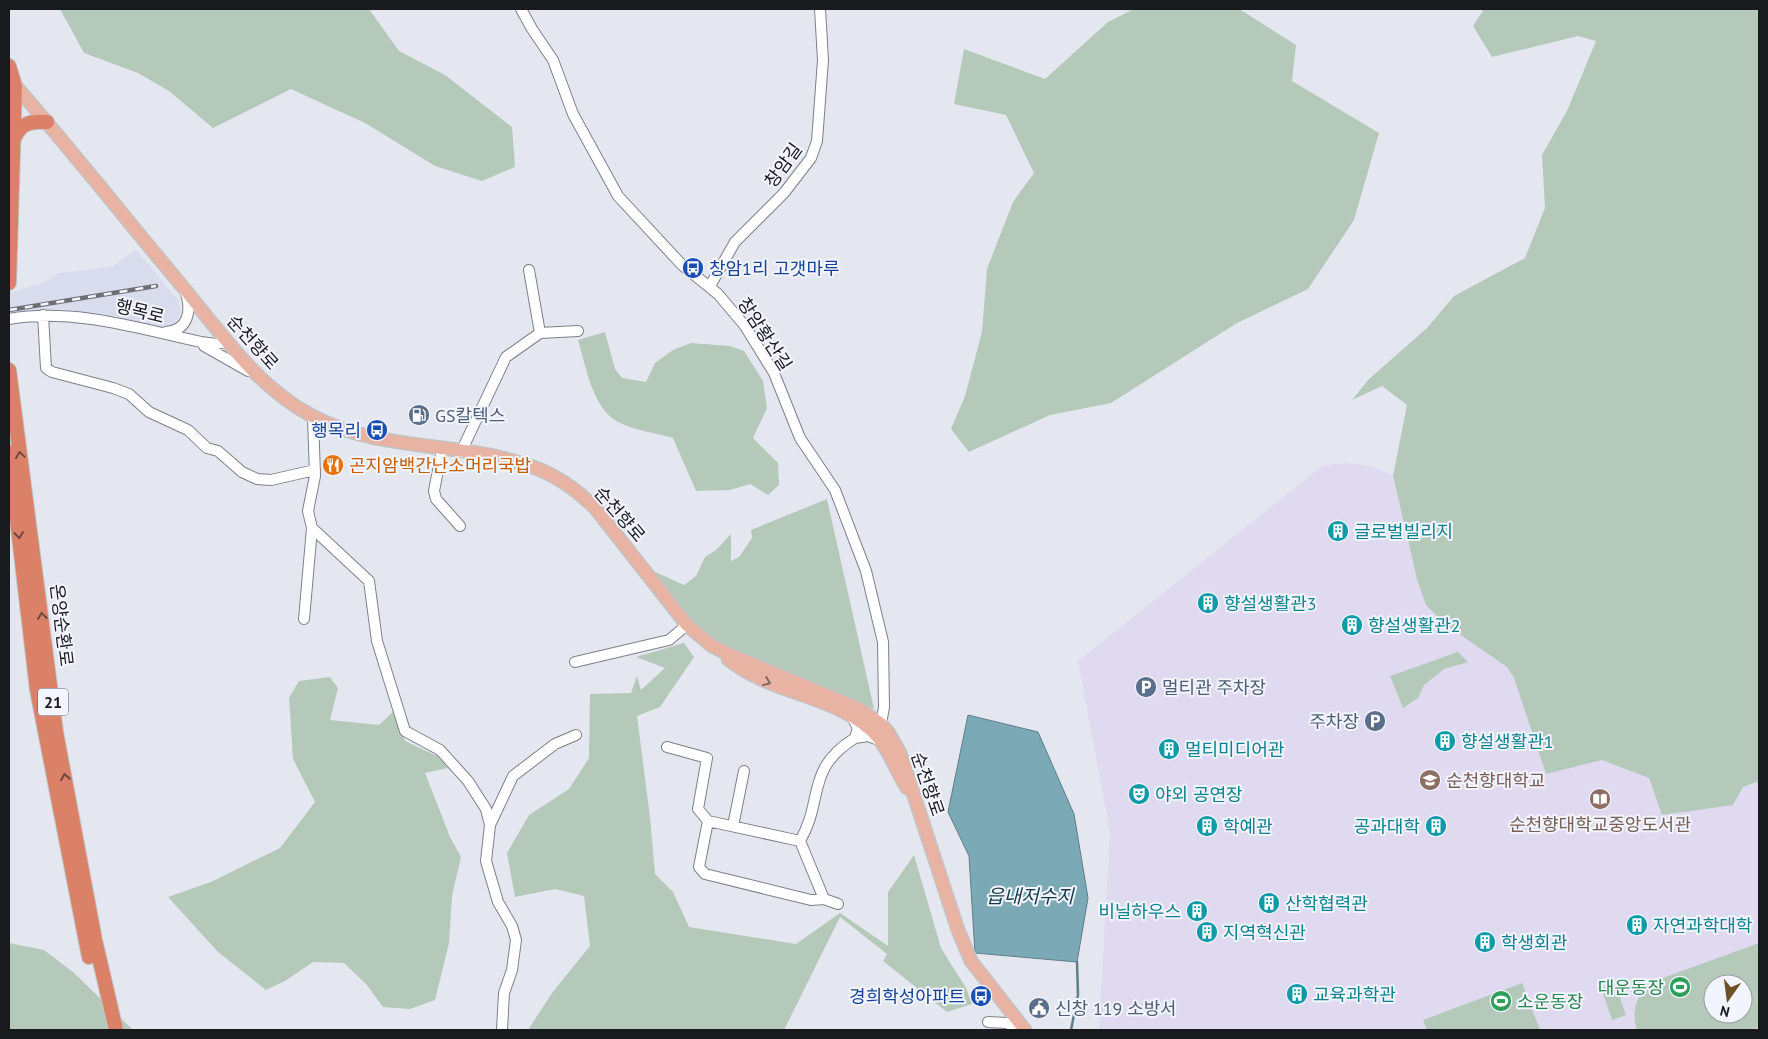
<svg xmlns="http://www.w3.org/2000/svg" width="1768" height="1039" font-family="'PT Sans','Noto Sans KR',sans-serif">
<style>
.built{fill:#d8dcec}
.education{fill:#e0daf0;fill-rule:evenodd}
.green{fill:#b4c9ba;fill-rule:evenodd}
.water{fill:#7ba9b6;stroke:#5e7e88}
.lines{fill:none;stroke-linecap:round;stroke-linejoin:round}
.stream{stroke:#5e7e88;stroke-width:2.5}
.minor-casing{stroke:#7e8088;stroke-width:12}
.major-casing{stroke:#c3c3c4;stroke-width:15}
.highway-casing{stroke:#c3c3c4;stroke-width:16}
.minor{stroke:#fff;stroke-width:10}
.major{stroke:#e9b3a4;stroke-width:12}
.highway{stroke:#da8167;stroke-width:14}
.rail-casing{stroke:#6e6f75;stroke-width:4.5}
.rail{stroke:#f2f4fe;stroke-width:2.5;stroke-dasharray:8;stroke-linecap:butt}
.oneway{stroke:#70483e}
.oneway2{stroke:#816660}
.labels{text-anchor:middle;dominant-baseline:central;stroke-width:4;stroke-linejoin:round;paint-order:stroke}
.shield{fill:#f2f4fe;stroke:#5a5b60;stroke-width:1}
.shield-label{font-size:16px;font-weight:bold;fill:#191a1d}
.street-label{font-size:18px;fill:#191a1d;stroke:#f2f4fe}
.transit-label{font-size:18px;fill:#164399;stroke:#f2f4fe;text-anchor:end}
.service-label{font-size:18px;fill:#4e5e75;stroke:#f2f4fe;text-anchor:start}
.food-label{font-size:18px;fill:#c56008;stroke:#f2f4fe;text-anchor:start}
.culture-label{font-size:18px;fill:#0d838f;stroke:#f2f4fe;text-anchor:start}
.education-label{font-size:18px;fill:#785e54;stroke:#f2f4fe;text-anchor:start}
.leisure-label{font-size:18px;fill:#27864d;stroke:#f2f4fe;text-anchor:end}
.water-label{font-size:19px;font-style:italic;fill:#103b46;stroke:#f2f4fe}
</style>
<rect width="100%" height="100%" fill="#e5e7f0"/>
<path class="built" d="M136 250 178 300 181 312 174 325 163 329 115 316 60 309 9 316V293L45 282 59 273 111 267Z"/>
<path class="education" d="M1344 463 1373 466 1393 476 1417 579 1507 667 1514 678 1759 653V1030H1099L1110 833 1078 661 1322 466ZM1713 984H1743V1014H1713Z"/>
<path class="green" d="M60 9H369L399 51 445 75 512 127 515 167 482 181 435 166 365 123 291 89 213 128 169 91 138 73 84 53Z
M1134 9H1239L1296 45 1292 81 1379 133 1354 220 1308 289 1237 323 1111 403 1050 415 969 452 951 429 965 396 982 332 987 269 1013 202 1034 173 1006 115 954 104 964 49 1045 79 1108 22Z
M1484 9H1759V781L1743 787 1733 805 1662 815 1649 778 1602 760 1546 774 1514 678 1507 667 1446 625 1426 605 1417 579 1393 476 1407 405 1382 386 1352 400 1369 379 1427 328 1454 296 1525 258 1545 208 1542 155 1567 111 1596 41 1578 36 1492 57 1473 26Z
M605 332 615 369 622 378 646 382 655 363 673 350 691 343 730 346 744 351 763 381 767 408 753 438 778 463 779 485 768 495 750 484 730 490 696 491 673 438C656 433 633 430 618 422 592 408 586 366 578 340Z
M827 499 874 709 722 645 690 620 653 571 684 585 696 576 705 557 716 550 731 534V561L739 557 752 538 751 530Z
M684 643 694 657 660 707 637 716 650 817 655 874 673 892 689 927 796 944 840 913 888 946V892L914 855 941 948 966 988 972 1004 947 1012 883 961 887 954 840 917 784 1030H528L552 993 590 946 584 896 555 889 515 897 507 853 529 815 569 789 589 758 590 694 631 693 637 676 641 690 665 668 636 657Z
M1458 652 1468 662 1444 669 1424 685 1418 698 1403 708 1390 676Z
M330 677 338 688 330 720 379 725 394 711 405 741 437 756 448 768 425 773 450 837 461 857 452 896 449 943 435 1000 410 1009 383 1007 366 984 344 963 313 962 285 981 266 990 218 952 168 897 211 882 280 848 315 802 293 759 289 698 299 681Z
M9 943 44 950 73 972 133 1030H9Z
M1759 943V1027L1749 1030H1637C1631 1012 1636 994 1652 982ZM1713 984H1743V1014H1713Z
M1522 983 1540 1030H1427L1423 1020Z
M1615 983 1626 1015 1612 1020 1601 988Z"/>
<path class="water" d="M968 715 1038 732 1074 814 1088 898 1077 962 975 953 969 856 948 812Z"/>
<g class="lines">
<path class="stream" d="M1071 1030 1078 995 1077 962"/>
<g class="minor-casing">
<path id="minor" d="M521 9 532 29 553 60 573 114 618 196 682 265 718 294 745 326 774 373 800 438 835 490 866 571 883 642 884 707 881 724
M529 270 540 333
M710 286 735 242 784 193 811 158 817 141 823 60 820 9
M43 315 46 368 52 372 113 388 129 394 149 412 188 430 207 448 218 451 242 472 257 479 271 480 315 470
M9 319C75 308 137 328 201 342L216 344 228 342
M166 332C189 330 192 310 185 291
M204 346 248 371
M313 417 315 476 308 511 312 528 369 581 377 641 405 731 440 750 468 781 486 809 490 825 486 861 498 902 512 926 516 940 512 970 504 993 502 1030
M442 449 434 491 436 499 460 526
M461 452 506 357 540 333 578 331
M304 619 312 528
M575 662 669 640 687 625
M852 717 858 728 855 738 868 736 879 740
M667 747 707 758 698 809 708 821
M490 825 513 776 555 744 576 735
M733 826 744 771
M800 841 708 821 699 867 705 874 811 900 824 899
M838 904 824 899 800 841C824 800 805 769 855 738
M988 1022 1006 1023 1025 1030"/>
</g>
<g class="major-casing">
<path id="major" d="M12 82C70 148 125 218 182 286 221 333 257 387 312 416 380 452 459 441 530 466 555 474 577 490 596 509L687 625 712 646 728 654 859 709 881 724 888 732 900 753 958 930 971 961 1025 1030
M728 659C769 693 832 695 871 730 888 746 895 769 907 788"/>
</g>
<g class="highway-casing">
<path id="highway" d="M9 66 15 86 9 283
M14 139C20 123 31 121 47 122
M9 370 56 732 95 940 116 1030
M9 452 37 690 89 957"/>
</g>
<use href="#minor" class="minor"/>
<use href="#major" class="major"/>
<use href="#highway" class="highway"/>
<g class="rail-casing">
<path id="rail" d="M9 310 156 286"/>
</g>
<use href="#rail" class="rail"/>
</g>
<defs><path id="oneway-chevron" d="M-2-3.5L2.5 0L-2 3.5" fill="none" stroke-width="1.6" stroke-linecap="round" stroke-linejoin="round" transform="scale(1.25)"/></defs>
<g class="oneway">
<use href="#oneway-chevron" transform="translate(20 455) rotate(-98)"/>
<use href="#oneway-chevron" transform="translate(19 535) rotate(83)"/>
<use href="#oneway-chevron" transform="translate(42 616) rotate(-97)"/>
<use href="#oneway-chevron" transform="translate(65 777) rotate(-100)"/>
</g>
<use class="oneway2" href="#oneway-chevron" transform="translate(767 682) rotate(22)"/>
<defs>
<g id="bus-disc" transform="scale(1.125)"><circle r="9.5" fill="#1a4fb4" stroke="#f2f4fe"/><path d="M-5-6H5V4H4V6H2V4H-2V6H-4V4H-5ZM-3.5-4V0h7V-4ZM-3.5 1.2v1.5H-2V1.2ZM2 1.2v1.5H3.5V1.2Z" fill="#fff"/></g>
<g id="fuel-disc" transform="scale(1.125)"><circle r="9.5" fill="#5c6f8a" stroke="#f2f4fe"/><path d="M-5.5-6h7V0h2V4h1.3V-2.5L3-4.5l.8-.8L6-3V5H2.5V1h-1V6h-7ZM-4.2-4.7v3.2H.2V-4.7Z" fill="#fff"/></g>
<g id="restaurant-disc" transform="scale(1.125)"><circle r="9.5" fill="#e8710a" stroke="#f2f4fe"/><path d="M-5-6h1v4h1v-4h1v4h1v-4h1v5L-1.5 .5V6h-2V.5L-5-1ZM5-6V6H3V1.5H1.5Q1.5-4 5-6Z" fill="#fff"/></g>
<g id="building-disc" transform="scale(1.125)"><circle r="9.5" fill="#0f9aa8" stroke="#f2f4fe"/><path d="M-4-6H4V6H1V3H-1V6H-4ZM-2.5-4.3h1.7v1.8h-1.7ZM.8-4.3h1.7v1.8H.8ZM-2.5-1h1.7V.8h-1.7ZM.8-1h1.7V.8H.8Z" fill="#fff"/></g>
<g id="parking-disc" transform="scale(1.125)"><circle r="9.5" fill="#5c6f8a" stroke="#f2f4fe"/><path d="M-3.5-5.5H1a3.5 3.5 0 0 1 0 7H-1V5.5H-3.5ZM-1-3.4V-.6H.8a1.4 1.4 0 0 0 0-2.8Z" fill="#fff"/></g>
<g id="university-disc" transform="scale(1.125)"><circle r="9.5" fill="#8d6e63" stroke="#f2f4fe"/><path d="M0-5L7-2L0 1L-7-2ZM-4 1L0 2.5L4 1V4Q0 6-4 4Z" fill="#fff"/></g>
<g id="theatre-disc" transform="scale(1.125)"><circle r="9.5" fill="#0f9aa8" stroke="#f2f4fe"/><path d="M-5-5.5Q0-4 5-5.5V0Q5 5 0 6Q-5 5-5 0ZM-3.3-2.5H-1v1.5H-3.3ZM1-2.5H3.3v1.5H1ZM-2.8 1Q0 5.5 2.8 1Z" fill="#fff"/></g>
<g id="library-disc" transform="scale(1.125)"><circle r="9.5" fill="#8d6e63" stroke="#f2f4fe"/><path d="M-6-4Q-3-5.5-.7-3.5V5Q-3 3-6 4ZM6-4Q3-5.5 .7-3.5V5Q3 3 6 4Z" fill="#fff"/></g>
<g id="stadium-disc" transform="scale(1.125)"><circle r="9.5" fill="#2e9e5b" stroke="#f2f4fe"/><path d="M0-5a6.5 5 0 1 0 0 10a6.5 5 0 1 0 0-10ZM-3.5-1.8h7v3.6h-7Z" fill="#fff"/></g>
<g id="civic-disc" transform="scale(1.125)"><circle r="9.5" fill="#5c6f8a" stroke="#f2f4fe"/><path d="M-.6-6.5H3V-4.5H.6V-3L4-1V1h2V6H-6V1h2V-1L-.6-3ZM-1.2 2.5V6h2.4V2.5Z" fill="#fff"/></g>
</defs>
<g fill-rule="evenodd">
<use href="#bus-disc" x="693" y="268"/>
<use href="#fuel-disc" x="419" y="415"/>
<use href="#bus-disc" x="377" y="430"/>
<use href="#restaurant-disc" x="333" y="465"/>
<use href="#building-disc" x="1338" y="531"/>
<use href="#building-disc" x="1208" y="603"/>
<use href="#building-disc" x="1352" y="625"/>
<use href="#parking-disc" x="1146" y="687"/>
<use href="#parking-disc" x="1375" y="721"/>
<use href="#building-disc" x="1445" y="741"/>
<use href="#building-disc" x="1169" y="749"/>
<use href="#university-disc" x="1430" y="780"/>
<use href="#theatre-disc" x="1139" y="794"/>
<use href="#library-disc" x="1600" y="799"/>
<use href="#building-disc" x="1207" y="826"/>
<use href="#building-disc" x="1436" y="826"/>
<use href="#building-disc" x="1269" y="903"/>
<use href="#building-disc" x="1197" y="911"/>
<use href="#building-disc" x="1637" y="925"/>
<use href="#building-disc" x="1207" y="932"/>
<use href="#building-disc" x="1485" y="942"/>
<use href="#stadium-disc" x="1680" y="987"/>
<use href="#building-disc" x="1297" y="994"/>
<use href="#bus-disc" x="981" y="996"/>
<use href="#stadium-disc" x="1501" y="1001"/>
<use href="#civic-disc" x="1039" y="1008"/>
</g>
<g class="labels">
<rect class="shield" x="38" y="688.5" width="30" height="27" rx="4"/>
<g class="shield-label">
<text x="53" y="702">21</text>
</g>
<g class="street-label">
<text transform="translate(783 165) rotate(-54)">창암길</text>
<text transform="translate(140 311) rotate(14)">행목로</text>
<text transform="translate(765 334) rotate(57)">창암황산길</text>
<text transform="translate(253 342) rotate(48)">순천향로</text>
<text transform="translate(620 514) rotate(49)">순천향로</text>
<text transform="translate(62 625) rotate(83)">온양순환로</text>
<text transform="translate(928 784) rotate(71)">순천향로</text>
</g>
<g class="transit-label">
<text x="709" y="268" text-anchor="start">창암1리 고갯마루</text>
<text x="361" y="430">행목리</text>
<text x="965" y="996">경희학성아파트</text>
</g>
<g class="service-label">
<text x="435" y="415">GS칼텍스</text>
<text x="1162" y="687">멀티관 주차장</text>
<text x="1359" y="721" text-anchor="end">주차장</text>
<text x="1055" y="1008">신창 119 소방서</text>
</g>
<g class="food-label">
<text x="349" y="465">곤지암백간난소머리국밥</text>
</g>
<g class="culture-label">
<text x="1354" y="531">글로벌빌리지</text>
<text x="1224" y="603">향설생활관3</text>
<text x="1368" y="625">향설생활관2</text>
<text x="1461" y="741">향설생활관1</text>
<text x="1185" y="749">멀티미디어관</text>
<text x="1155" y="794">야외 공연장</text>
<text x="1223" y="826">학예관</text>
<text x="1420" y="826" text-anchor="end">공과대학</text>
<text x="1285" y="903">산학협력관</text>
<text x="1181" y="911" text-anchor="end">비닐하우스</text>
<text x="1653" y="925">자연과학대학</text>
<text x="1223" y="932">지역혁신관</text>
<text x="1501" y="942">학생회관</text>
<text x="1313" y="994">교육과학관</text>
</g>
<g class="education-label">
<text x="1446" y="780">순천향대학교</text>
<text x="1600" y="824" text-anchor="middle">순천향대학교중앙도서관</text>
</g>
<g class="leisure-label">
<text x="1664" y="987">대운동장</text>
<text x="1517" y="1001" text-anchor="start">소운동장</text>
</g>
<g class="water-label">
<text x="1030" y="896">읍내저수지</text>
</g>
</g>
<rect width="1768" height="1039" fill="none" stroke="#191a1d" stroke-width="20"/>
<g transform="translate(1728 999) rotate(194)"><circle r="24" fill="#f2f4fe" stroke="#9b9da4"/>
<path d="M0-4L9 19L0 12L-9 19Z" fill="#6f5126"/>
<text y="-8" font-size="14" font-weight="bold" text-anchor="middle" fill="#191a1d">N</text>
</g>
</svg>
